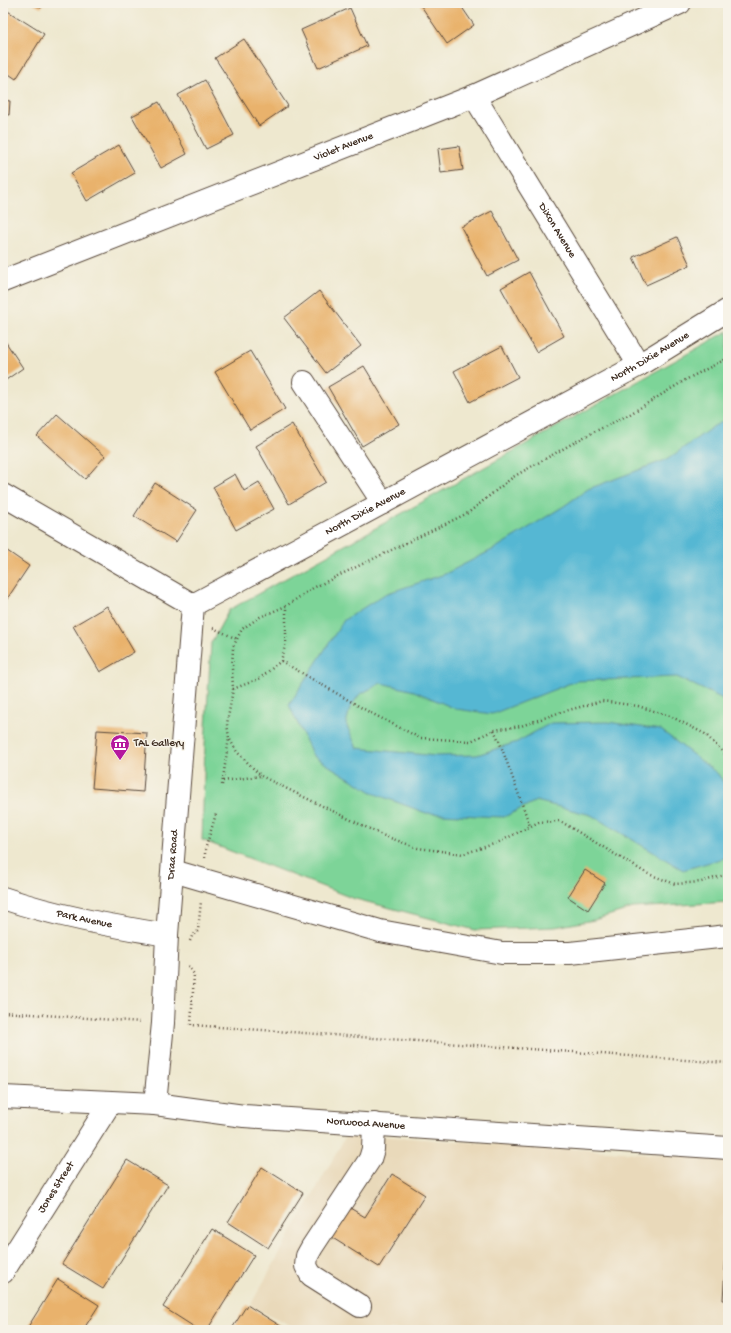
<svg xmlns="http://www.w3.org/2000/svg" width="731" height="1333" font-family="'Gochi Hand',sans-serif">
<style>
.built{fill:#e9d9ba}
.green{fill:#7dd498;stroke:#5c7f5b}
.water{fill:#55b7d3;stroke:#487078}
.building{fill:#e9b26c}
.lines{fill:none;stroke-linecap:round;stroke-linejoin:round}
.minor-casing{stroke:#564639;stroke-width:24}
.path{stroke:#564639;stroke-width:2.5;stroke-dasharray:1 3;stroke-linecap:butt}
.minor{stroke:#fff;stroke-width:22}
.labels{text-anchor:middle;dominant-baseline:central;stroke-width:3;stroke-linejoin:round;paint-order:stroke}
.street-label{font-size:11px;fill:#3b2a1e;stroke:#f7f3e8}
.poi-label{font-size:11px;fill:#3b2a1e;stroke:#f7f3e8;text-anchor:start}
</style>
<rect width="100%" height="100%" fill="#f7f3e8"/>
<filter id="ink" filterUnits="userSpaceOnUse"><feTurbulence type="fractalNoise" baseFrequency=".025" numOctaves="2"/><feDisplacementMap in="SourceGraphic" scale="8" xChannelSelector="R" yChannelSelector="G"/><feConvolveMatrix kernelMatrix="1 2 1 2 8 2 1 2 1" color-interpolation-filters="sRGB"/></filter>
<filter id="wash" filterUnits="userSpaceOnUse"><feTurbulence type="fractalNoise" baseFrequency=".012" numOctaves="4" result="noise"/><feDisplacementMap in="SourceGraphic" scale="16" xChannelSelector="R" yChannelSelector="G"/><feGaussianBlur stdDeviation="0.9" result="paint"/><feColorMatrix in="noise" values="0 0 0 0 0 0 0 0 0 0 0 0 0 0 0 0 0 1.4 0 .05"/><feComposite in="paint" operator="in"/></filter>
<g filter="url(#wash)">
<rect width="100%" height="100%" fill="#eee8cf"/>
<path class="built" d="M347 1134 728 1159V1330H298L250 1306Z"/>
<path class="green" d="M728 331V902L633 908 594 920 555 927 475 930 352 898 202 840 205 744 211 643 229 610Z"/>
<path class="water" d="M728 419V704L723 699 677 677 576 681 492 714 456 709 414 691 381 683 359 695 350 708 346 724 357 748 436 756 477 755 517 742 551 723 608 722 661 730 718 774 728 789V857L683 870 591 815 536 801 504 817 478 816 426 813 375 794 313 756 289 705 344 620 385 594 445 574 494 549 564 506 588 489 668 459 714 426Z"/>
<g id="blocks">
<path class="building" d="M32 3H44L41 8Z
M419 3H459L474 25 447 44Z
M350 8 367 46 318 68 301 30Z
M6 10 44 34 16 79 3 70V16Z
M244 39 288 106 259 126 215 58Z
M205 80 234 135 206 149 178 95Z
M3 100 10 101 9 115 3 114Z
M159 102 187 154 161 168 132 116Z
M119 145 135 173 87 201 71 173Z
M459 146 463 170 441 173 438 149Z
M492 211 518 260 487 276 461 227Z
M677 237 690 265 646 285 633 257Z
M529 272 564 336 536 352 501 288Z
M319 291 361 346 326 373 284 318Z
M3 338 23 368 3 382Z
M502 346 518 377 470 402 454 371Z
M250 351 285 409 250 430 215 372Z
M364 366 399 424 362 446 328 387Z
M57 414 105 456 85 479 37 436Z
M292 424 326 482 289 504 256 446Z
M235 474 244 491 259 482 274 509 236 530 213 487Z
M155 483 197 510 176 542 134 516Z
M3 548 29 566 3 605Z
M107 606 134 652 100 672 73 626Z
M97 730 147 733 143 792 92 788Z
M585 870 605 883 588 910 568 897Z
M127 1160 168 1185 103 1289 62 1264Z
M262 1167 303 1193 268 1248 228 1222Z
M392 1174 425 1195 379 1267 331 1237 350 1208 365 1217Z
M212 1229 254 1255 207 1330H199L163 1307Z
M727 1236H728V1300H723Z
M58 1279 99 1305 83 1330H26Z
M247 1305 287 1330H231Z"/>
</g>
</g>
<g filter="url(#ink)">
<use href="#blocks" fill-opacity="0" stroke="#564639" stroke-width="1"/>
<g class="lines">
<g class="minor-casing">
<g id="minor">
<path id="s1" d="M474 96 639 365"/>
<path id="s2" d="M3 281 474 96 680 3"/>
<path d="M304 382 383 503"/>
<path d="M3 495 193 605"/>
<path id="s3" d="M193 605 639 365 728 310"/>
<path d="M173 871 380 931 502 953H570L728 936"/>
<path id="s4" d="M3 898C56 916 112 926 167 935"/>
<path id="s5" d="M3 1097 155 1104 244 1116 728 1148"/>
<path id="s6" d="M155 1104 163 1023 167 935 193 605"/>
<path id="s7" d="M3 1272 110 1103"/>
<path d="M360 1306 311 1275 306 1266 307 1256 312 1247 370 1159 373 1149 374 1124"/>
</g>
</g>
<path class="path" d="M728 358 687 379 630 414 584 437 513 477 468 513 313 588 286 606 260 617 242 629 233 647 232 668 233 689 227 724 229 738 237 752 261 776 382 835 418 848 463 854 497 843 539 822 560 821 646 873 675 884 701 882 728 874
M213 628 237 639
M281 661 369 712 420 738 471 741 494 730 521 726 558 713 602 701 638 706 670 716 705 734 728 757
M233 689 259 679 281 661 286 642V606
M494 730 500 743 530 826
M223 781 260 776
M222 785 229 738
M205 858V850L216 814
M190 941 192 936 198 931 201 901
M188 966 194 974 191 1025 728 1063
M3 1012 142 1022"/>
<use href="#minor" class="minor"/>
</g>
</g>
<defs>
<g id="museum-pin" transform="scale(1)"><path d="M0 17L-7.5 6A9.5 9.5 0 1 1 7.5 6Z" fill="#b5179e" stroke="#f7f3e8"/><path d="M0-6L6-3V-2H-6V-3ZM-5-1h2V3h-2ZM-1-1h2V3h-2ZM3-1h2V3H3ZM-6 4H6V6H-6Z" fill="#fff"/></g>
</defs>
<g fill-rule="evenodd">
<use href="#museum-pin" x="120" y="744"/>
</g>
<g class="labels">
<g class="street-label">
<text stroke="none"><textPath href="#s2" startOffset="366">Violet Avenue</textPath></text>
<text stroke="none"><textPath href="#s1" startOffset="158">Dixon Avenue</textPath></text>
<text stroke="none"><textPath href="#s3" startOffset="520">North Dixie Avenue</textPath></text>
<text stroke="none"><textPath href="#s3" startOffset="196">North Dixie Avenue</textPath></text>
<text stroke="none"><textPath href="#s6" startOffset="250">Draa Road</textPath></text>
<text stroke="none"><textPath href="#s4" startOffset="84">Park Avenue</textPath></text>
<text stroke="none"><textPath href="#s5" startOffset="364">Norwood Avenue</textPath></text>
<text stroke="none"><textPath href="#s7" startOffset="100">Jones Street</textPath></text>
</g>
<g class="poi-label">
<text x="134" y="744">TAL Gallery</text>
</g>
</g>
<rect width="731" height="1333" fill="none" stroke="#f7f3e8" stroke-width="16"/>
</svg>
